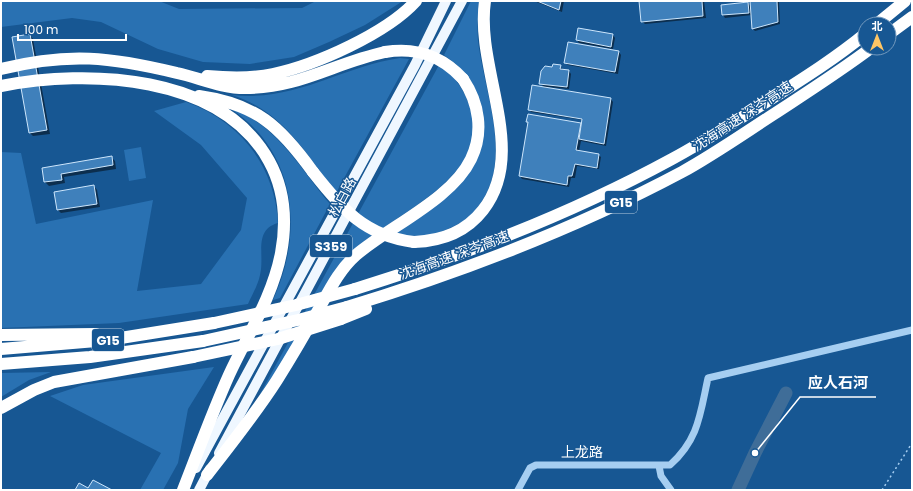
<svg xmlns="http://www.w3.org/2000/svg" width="913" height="491" font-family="Poppins,'Noto Sans SC',sans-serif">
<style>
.green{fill:#2971b2}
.shadow{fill:#0007}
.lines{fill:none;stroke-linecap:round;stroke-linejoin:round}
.river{stroke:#3f6d98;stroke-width:13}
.building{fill:#3f80bb;stroke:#cde6fc}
.path{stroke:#a6cef1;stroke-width:1.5;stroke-dasharray:2 3;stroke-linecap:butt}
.minor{stroke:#a6cef1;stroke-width:7}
.major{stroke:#eff7ff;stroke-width:10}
.highway{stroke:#fff;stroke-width:12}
.highway-bridge{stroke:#fff;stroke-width:12}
.labels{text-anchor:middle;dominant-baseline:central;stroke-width:3;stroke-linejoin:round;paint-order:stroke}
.shield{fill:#175793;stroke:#b9cddf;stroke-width:1}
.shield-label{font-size:13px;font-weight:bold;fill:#fff}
.street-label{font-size:14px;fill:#fff;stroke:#175793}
.leader{fill:none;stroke:#fff;stroke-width:1.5}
.callout-dot{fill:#fff;stroke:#175793;stroke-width:1.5}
.callout-label{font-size:15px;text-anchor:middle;font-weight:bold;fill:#fff;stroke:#175793;stroke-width:3;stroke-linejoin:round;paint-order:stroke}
</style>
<rect width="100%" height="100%" fill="#175793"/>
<path class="green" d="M1 1H159L179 9 302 8 316 1H403L365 25 329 42 294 57 250 64 203 62 158 49 101 22 72 18 1 27Z
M471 1H479C478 14 477 27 478 41 484 91 512 155 482 201 475 211 469 219 458 224 435 236 420 238 394 234L434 205 484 129 483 112 473 84 456 64 444 55Z
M400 58 409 59 336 193C306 154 283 111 232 95 296 102 340 67 400 58Z
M439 65C455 76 463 88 470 107 491 165 420 202 382 229 375 233 368 238 362 243 351 253 343 270 334 283 309 320 285 359 259 396Z
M186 102C240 121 275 166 278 223 253 230 265 255 260 275 258 285 252 295 248 304L119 323 1 328V152L21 153 36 224 153 200 137 291 201 284 241 230 247 198 201 145 154 111Z
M231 109C277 124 301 170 330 204L280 298 273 300C304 233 297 152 231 109Z
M141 147 146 178 129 181 124 150Z
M214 367 188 409 178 463 163 490H140L161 453 50 396 83 385Z
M51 372 29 380 1 397V373Z"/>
<path class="shadow" d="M534 1H564L562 12Z
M640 1H704L706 18 645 24 642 21Z
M751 1H779L780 24 755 31 753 29 752 15 725 18 723 15 748 3 751 7Z
M30 35 33 39 50 134 33 136 30 133 13 38Z
M613 35 615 38 613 49 579 43 577 40Z
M619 52 621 55 618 74 568 65 565 63Z
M560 66 563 70 569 71 571 74 569 89 548 87 547 88 611 99 613 102 606 146 581 141 579 151 598 155 601 157 599 169 577 166 575 178H571L569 187 522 179 520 176 529 123 528 122 529 115 582 124 583 120 531 112 529 109 545 88 540 83 553 68Z
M111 157 115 161 116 169 64 177 65 183 49 186 45 182 43 168Z
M94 186 97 190 100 207 61 213 58 210Z"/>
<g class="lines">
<path class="river" d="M738 490 755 453 786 393"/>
</g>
<path class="building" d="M537 1H561L559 10Z
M639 1H702L703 16 641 22Z
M750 1H777L778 22 752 29Z
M748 2 749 13 722 15 721 5Z
M578 28 613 34 611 47 576 40Z
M30 34 47 130 29 133 12 37Z
M568 42 619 51 615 72 564 63Z
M553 64 561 65 560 69 569 70 567 87 539 84 541 71 545 66 552 67Z
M532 85 611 98 604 144 579 139 582 119 528 110Z
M528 114 581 123 576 150 599 154 597 168 575 164 572 176H568L567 185 519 176 528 122H526Z
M112 156 113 165 61 174 62 180 44 182 42 168Z
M94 185 97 204 57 210 54 192Z
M93 480 112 490H75L79 483 88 488Z"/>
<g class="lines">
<path class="path" d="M882 490 912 443"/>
<path class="minor" d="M659 466 661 476 671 490
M518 490 530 468 536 465H670C699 439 700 414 708 378L912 330"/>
<path class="major" d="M219 453 462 1
M196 468 415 65 446 1
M199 490 210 469"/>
<path class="highway" d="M877 24 905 1
M889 34 912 17
M1 69C68 52 111 57 177 73 200 78 221 88 245 88 300 88 334 63 385 52
M207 76C229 78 251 79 273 74 316 65 387 33 416 1
M1 86C88 69 221 74 269 161 285 190 287 221 281 253 273 296 247 336 229 375 212 413 198 452 183 490
M199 96C256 104 280 126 313 172
M414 242C441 241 466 232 483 210 529 151 475 69 485 1
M355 289C465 255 571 214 672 159 702 143 731 124 760 106 796 83 832 61 865 34
M347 307C462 272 575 229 682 172 713 155 743 134 774 114 806 93 839 72 871 48
M341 319 366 309
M1 335 96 334
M1 349 108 340 214 323
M1 364 90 357 203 341
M1 408 34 390 54 382 193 357
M207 475C231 444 256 413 277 380 292 356 306 332 320 307 330 289 340 269 356 255 390 226 452 199 471 159 484 132 479 103 463 79"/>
<path class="highway-bridge" d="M385 52C416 47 441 55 463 79
M313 172C342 209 365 236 414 242
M214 323 296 305 355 289
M203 341 298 320 347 307
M193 357 278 339 341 319"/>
</g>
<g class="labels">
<g class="shield">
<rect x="605" y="191" width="32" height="22" rx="3"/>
<rect x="310" y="235" width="42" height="22" rx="3"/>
<rect x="92" y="329" width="32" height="22" rx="3"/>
</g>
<g class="shield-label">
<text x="621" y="202">G15</text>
<text x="331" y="246">S359</text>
<text x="108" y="340">G15</text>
</g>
<g class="street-label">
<text transform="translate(742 116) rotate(-33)">沈海高速 深岑高速</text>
<text transform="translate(342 197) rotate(-62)">松白路</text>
<text transform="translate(454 255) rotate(-20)">沈海高速 深岑高速</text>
<text x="582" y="452">上龙路</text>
</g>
</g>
<path class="leader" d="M755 453L800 397H876"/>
<circle class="callout-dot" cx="755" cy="453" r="4"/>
<g class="callout-label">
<text x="838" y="388">应人石河</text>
</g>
<rect width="913" height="491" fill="none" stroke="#ffffff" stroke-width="4"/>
<g transform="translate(877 36)"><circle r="19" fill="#175793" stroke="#749abe"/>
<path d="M0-3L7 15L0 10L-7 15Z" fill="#ffc665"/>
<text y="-6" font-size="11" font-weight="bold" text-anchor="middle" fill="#ffffff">北</text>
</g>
<path d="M18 34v6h108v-6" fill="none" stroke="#ffffff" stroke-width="2"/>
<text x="24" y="34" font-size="12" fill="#ffffff" stroke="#175793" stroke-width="3" paint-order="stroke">100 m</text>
</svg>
